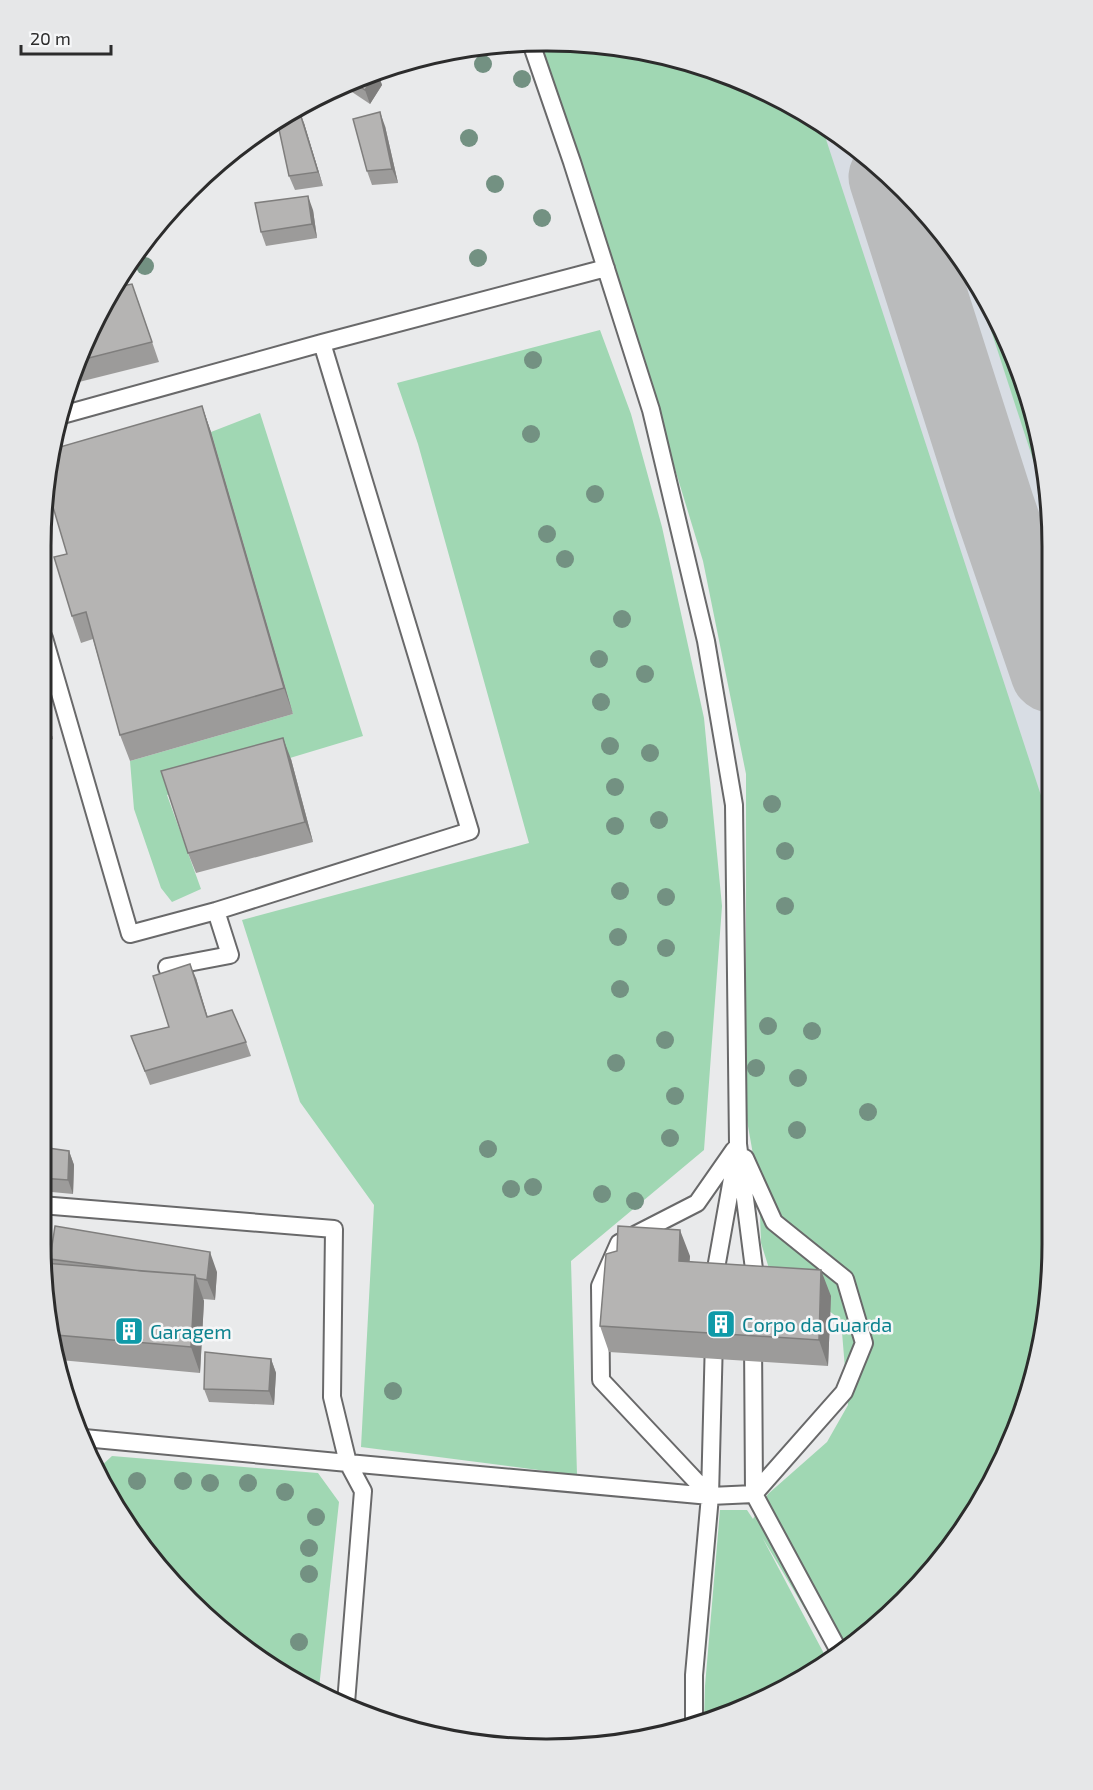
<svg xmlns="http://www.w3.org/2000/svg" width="1093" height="1790" font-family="'Exo 2',sans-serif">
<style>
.built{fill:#d8dde4}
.green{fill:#a0d7b3}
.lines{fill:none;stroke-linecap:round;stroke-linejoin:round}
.taxiway{stroke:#babbbc;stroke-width:81}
.lane-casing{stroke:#69696a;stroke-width:20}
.lane{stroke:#fff;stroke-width:16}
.tree{fill:#739182}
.wall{fill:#9c9b9a}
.shaded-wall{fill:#7f7e7d}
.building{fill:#b5b4b3;stroke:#7f7e7d;stroke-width:1.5}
.labels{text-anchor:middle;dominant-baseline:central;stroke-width:5;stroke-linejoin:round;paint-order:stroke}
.culture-label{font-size:20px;fill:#0d838f;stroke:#f6f7f8;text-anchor:start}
.rim{fill:none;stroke:#2c2c2c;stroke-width:3}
</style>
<rect width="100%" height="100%" fill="#e9eaeb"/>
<path class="built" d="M579 42 677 58 770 93 854 145 927 213 985 294 1026 384 1051 513 1048 1309 1014 1437 543 43Z"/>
<path class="green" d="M579 42 602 45 606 55 628 50 677 58 770 93 821 124 1050 823 1048 1309 1014 1437 948 1551 834 1658 762 1537 829 1663 704 1723 705 1686 720 1510H747L753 1519 768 1494 827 1442 848 1405 841 1320 808 1295 773 1281 761 1243 759 1188 746 1115V774L703 561 612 262 534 43Z
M974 278 985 294 1026 384 1051 515Z
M600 330 631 414 662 527 704 718 722 906 704 1150 571 1261 577 1475 361 1447 374 1205 300 1102 242 920 529 843 418 444 397 383Z
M260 413 363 736 167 795 201 889 172 902 161 888 134 809 130 761 293 714 211 432Z
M112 1456 318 1473 339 1502 319 1688 239 1645 145 1551 100 1467Z"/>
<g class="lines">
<path class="taxiway" d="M889 177 994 506 1051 672"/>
<g class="lane-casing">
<path id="lane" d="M531 43 572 162 651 410 706 641 734 805 738 1144 754 1269 753 1288
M62 415 322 343 606 268
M44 638 130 934 216 911 470 831 322 343
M174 985 167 967 230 955 216 911
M745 1158 774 1222 845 1279 864 1343 844 1392 754 1494
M41 1205 334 1229 332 1397 348 1463 710 1496 754 1494 840 1653
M715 1285V1274L735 1162
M753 1338 754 1494
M84 1438 348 1463 363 1491 346 1703
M710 1496 601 1380 600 1286 619 1243 697 1203 734 1150
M694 1725V1675L710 1496 714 1338"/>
</g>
<use href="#lane" class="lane"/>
</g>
<g class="tree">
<circle cx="483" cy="64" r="9"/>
<circle cx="522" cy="79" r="9"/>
<circle cx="469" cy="138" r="9"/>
<circle cx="495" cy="184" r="9"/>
<circle cx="542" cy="218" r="9"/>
<circle cx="478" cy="258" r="9"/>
<circle cx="145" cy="266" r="9"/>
<circle cx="533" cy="360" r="9"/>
<circle cx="531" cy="434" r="9"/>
<circle cx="595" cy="494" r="9"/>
<circle cx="547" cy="534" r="9"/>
<circle cx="565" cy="559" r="9"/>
<circle cx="622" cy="619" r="9"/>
<circle cx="599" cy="659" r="9"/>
<circle cx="645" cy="674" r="9"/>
<circle cx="601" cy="702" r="9"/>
<circle cx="610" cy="746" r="9"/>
<circle cx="650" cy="753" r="9"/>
<circle cx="615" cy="787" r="9"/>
<circle cx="772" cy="804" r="9"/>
<circle cx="659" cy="820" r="9"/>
<circle cx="615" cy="826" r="9"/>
<circle cx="785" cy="851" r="9"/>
<circle cx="620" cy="891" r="9"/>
<circle cx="666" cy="897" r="9"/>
<circle cx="785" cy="906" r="9"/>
<circle cx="618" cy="937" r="9"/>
<circle cx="666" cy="948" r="9"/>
<circle cx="620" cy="989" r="9"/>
<circle cx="768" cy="1026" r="9"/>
<circle cx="812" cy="1031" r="9"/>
<circle cx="665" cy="1040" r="9"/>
<circle cx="616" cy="1063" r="9"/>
<circle cx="756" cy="1068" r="9"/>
<circle cx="798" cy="1078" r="9"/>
<circle cx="675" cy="1096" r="9"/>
<circle cx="868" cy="1112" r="9"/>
<circle cx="797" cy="1130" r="9"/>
<circle cx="670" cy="1138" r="9"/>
<circle cx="488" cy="1149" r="9"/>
<circle cx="533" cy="1187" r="9"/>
<circle cx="511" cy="1189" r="9"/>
<circle cx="602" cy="1194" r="9"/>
<circle cx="635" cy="1201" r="9"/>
<circle cx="393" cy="1391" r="9"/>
<circle cx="137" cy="1481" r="9"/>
<circle cx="183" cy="1481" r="9"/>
<circle cx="210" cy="1483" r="9"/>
<circle cx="248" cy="1483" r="9"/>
<circle cx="285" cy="1492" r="9"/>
<circle cx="316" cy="1517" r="9"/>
<circle cx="309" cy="1548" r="9"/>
<circle cx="309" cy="1574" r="9"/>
<circle cx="299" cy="1642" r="9"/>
</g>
<path class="wall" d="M377 71 382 85 370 104 343 86Z
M304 123 323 186 295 190 289 176Z
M385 126 398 183 372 185 367 171Z
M313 210 317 238 266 246 261 232Z
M132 284 159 362 71 384 79 353Z
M202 406 211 432 293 714 130 761 120 735 93 639 81 643 72 616 67 554Z
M44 708 53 739 43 742Z
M291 759 313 842 196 873 188 853Z
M196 978 207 1017 246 1042 251 1056 150 1085 131 1036 169 1027Z
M41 1147 69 1151 74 1165 73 1194 41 1191Z
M690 1256 689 1261 831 1296 828 1366 609 1352 600 1326Z
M50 1259 217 1272 215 1300 203 1299 204 1301 200 1373 60 1360 44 1263 52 1264Z
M271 1359 276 1373 274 1405 209 1402 204 1389Z"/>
<path class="shaded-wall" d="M377 71 382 85 370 104 365 90Z
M299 110 304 123 323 186 318 172Z
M380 112 385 126 398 183 392 169Z
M308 196 313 210 317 238 312 224Z
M202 406 211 432 293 714 284 688Z
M44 708 53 739 48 726Z
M283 738 291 759 313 842 305 822Z
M190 964 196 978 212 1031 207 1017Z
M69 1151 74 1165 73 1194 68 1180Z
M680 1230 690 1256 688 1287 679 1261Z
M210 1252 217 1272 215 1300 207 1280Z
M821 1270 831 1296 828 1366 819 1340Z
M195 1275 204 1301 200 1373 191 1347Z
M271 1359 276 1373 274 1405 269 1391Z"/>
<path class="building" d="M377 71 365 90 353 82Z
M299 110 318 172 289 176 277 120 290 111Z
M380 112 392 169 367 171 353 119Z
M308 196 312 224 261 232 255 203Z
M132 284 152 342 77 361 79 353 117 287Z
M202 406 284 688 120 735 86 612 72 616 54 557 67 554 45 480 53 449Z
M44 710 48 726 43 727Z
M283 738 305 822 188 853 161 771Z
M190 964 207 1017 232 1010 246 1042 145 1071 131 1036 169 1027 153 976Z
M41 1147 69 1151 68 1180 41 1178Z
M55 1226 210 1252 207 1280 196 1278 195 1275 141 1271 50 1259Z
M618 1226 680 1230 679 1261 821 1270 819 1340 600 1326 606 1254 617 1251Z
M44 1263 195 1275 191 1347 56 1335Z
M205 1352 271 1359 269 1391 204 1389Z"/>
<defs>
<g id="building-square" transform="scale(1.5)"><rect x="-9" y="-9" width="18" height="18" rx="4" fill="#0f9aa8" stroke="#f6f7f8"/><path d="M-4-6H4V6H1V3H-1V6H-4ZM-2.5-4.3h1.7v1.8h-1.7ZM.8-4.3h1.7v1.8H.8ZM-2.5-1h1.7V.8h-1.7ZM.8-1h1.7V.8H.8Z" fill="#fff"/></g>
</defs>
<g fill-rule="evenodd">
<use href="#building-square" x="721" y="1324"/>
<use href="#building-square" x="129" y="1331"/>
</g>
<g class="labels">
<g class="culture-label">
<text x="742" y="1324">Corpo da Guarda</text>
<text x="150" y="1331">Garagem</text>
</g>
</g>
<path d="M0 0H1093V1790H0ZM546 51H547A495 495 0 0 1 1042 546V1244A495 495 0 0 1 547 1739H546A495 495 0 0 1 51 1244V546A495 495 0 0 1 546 51Z" fill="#e6e7e8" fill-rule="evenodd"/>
<path class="rim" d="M546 51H547A495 495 0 0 1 1042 546V1244A495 495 0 0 1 547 1739H546A495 495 0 0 1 51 1244V546A495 495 0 0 1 546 51Z"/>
<path d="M21 45v9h90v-9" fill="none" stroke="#2c2c2c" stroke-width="3"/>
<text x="30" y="45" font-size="18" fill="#2c2c2c" stroke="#f6f7f8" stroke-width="4.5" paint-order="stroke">20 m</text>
</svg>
